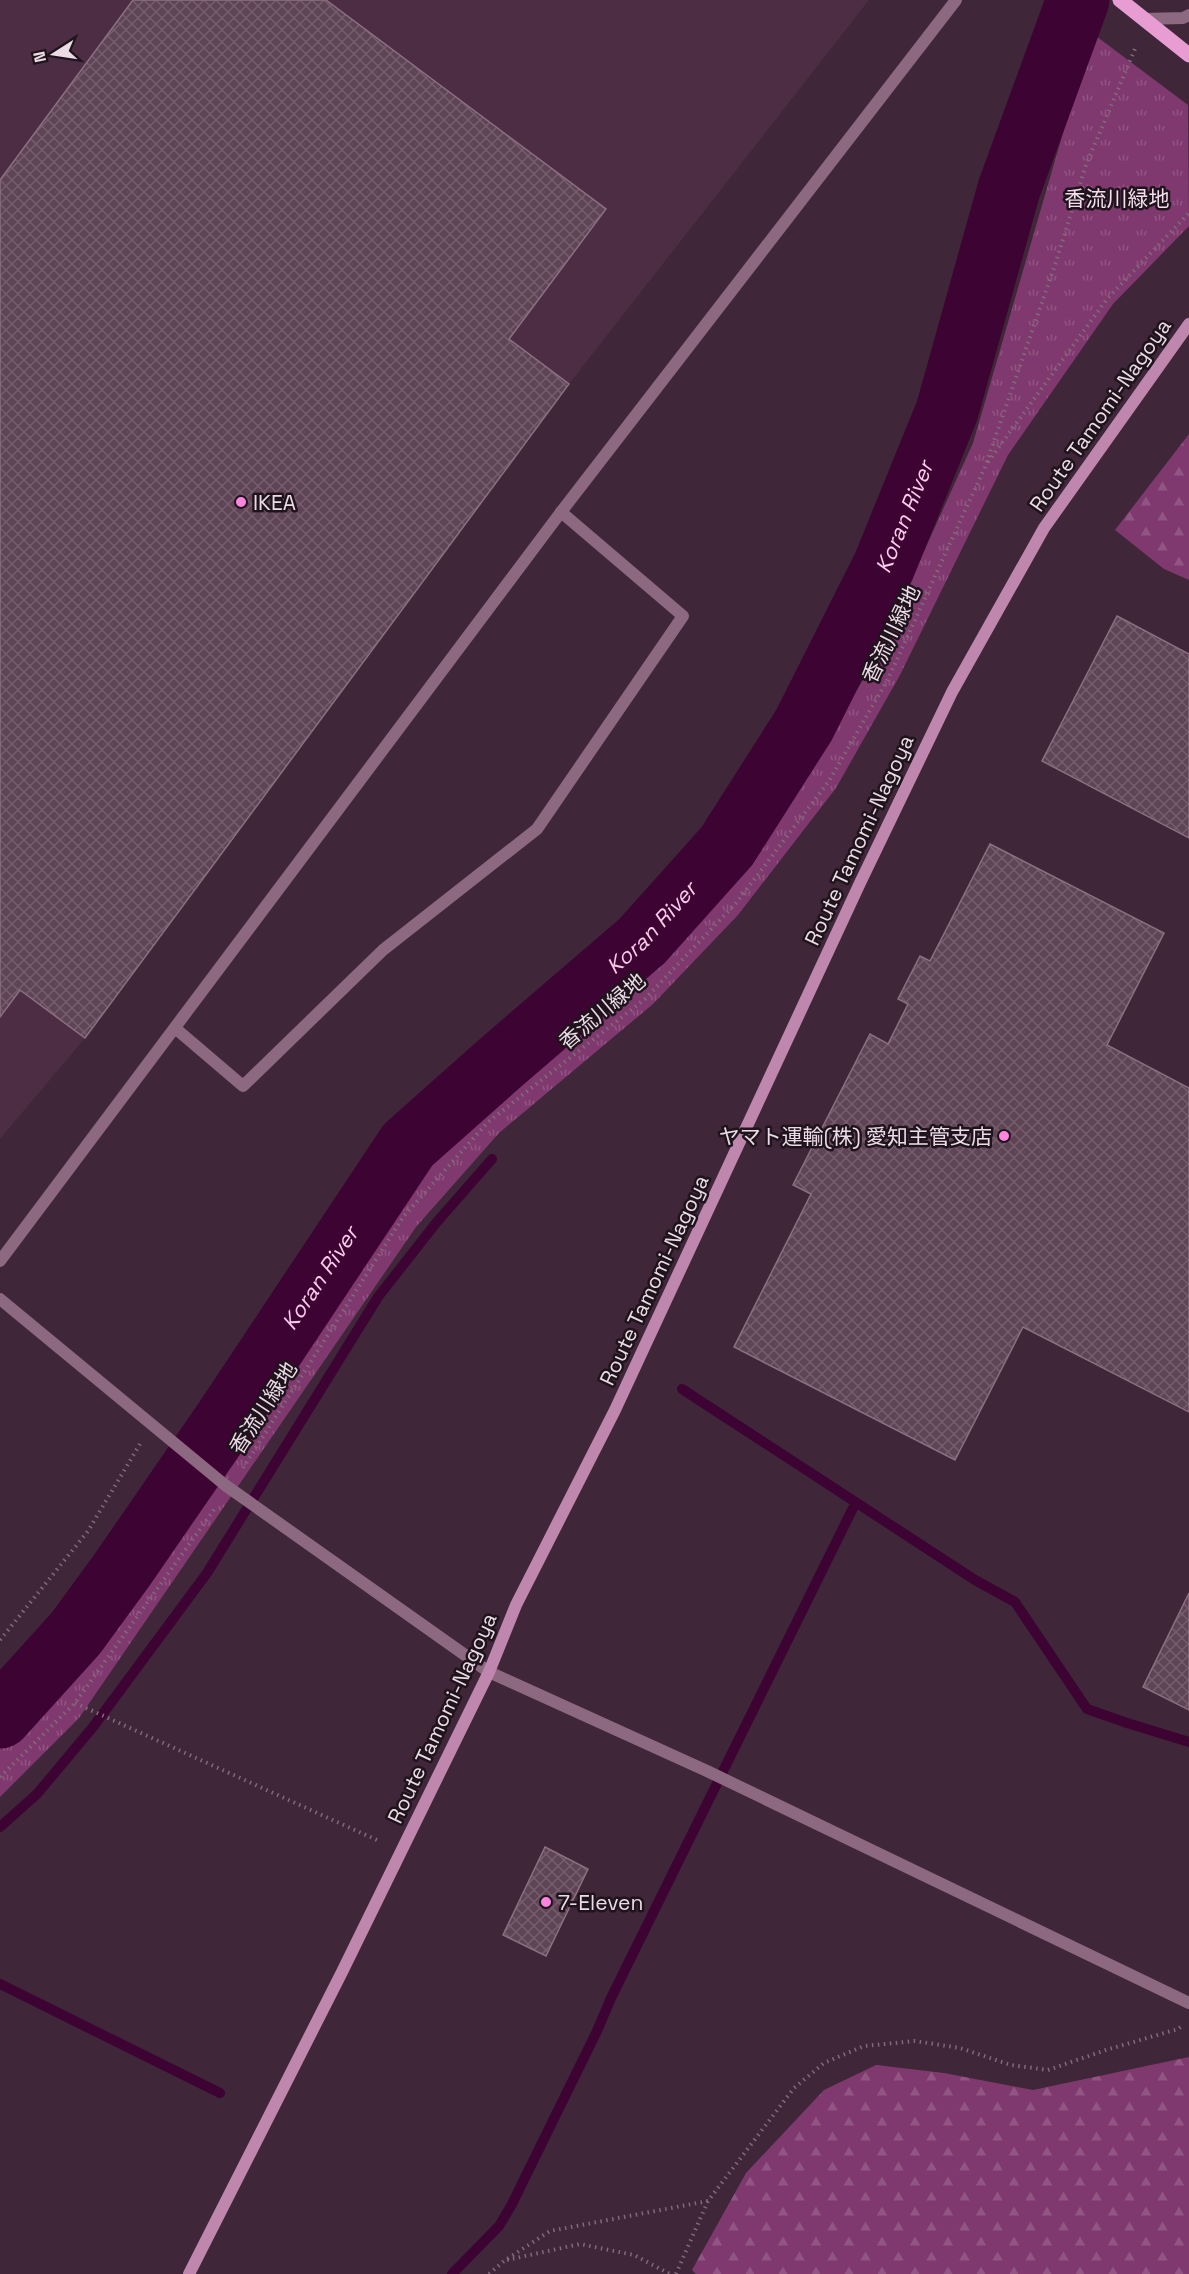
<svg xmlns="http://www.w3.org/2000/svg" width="1189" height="2274" font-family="'Space Grotesk','Noto Sans JP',sans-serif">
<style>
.built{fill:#4d2d44}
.forest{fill:url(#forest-firs)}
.park{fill:url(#park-tufts)}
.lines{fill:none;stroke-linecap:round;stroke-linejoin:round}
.stream{stroke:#3d0332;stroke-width:10}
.river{stroke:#3d0332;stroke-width:63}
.building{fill:url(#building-cross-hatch);stroke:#8d6f83;stroke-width:1.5}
.path{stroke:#816b7b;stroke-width:4;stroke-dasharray:1.5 4.5;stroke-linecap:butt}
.service{stroke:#8c6881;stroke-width:12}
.minor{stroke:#8c6881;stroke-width:12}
.tertiary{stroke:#8c6881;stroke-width:12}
.secondary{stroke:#bf86ae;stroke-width:12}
.primary{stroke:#e79dd2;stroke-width:15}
.poi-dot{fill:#fe85df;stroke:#1f141c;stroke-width:2}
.labels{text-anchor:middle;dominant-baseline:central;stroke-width:5;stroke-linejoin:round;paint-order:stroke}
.park-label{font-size:21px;fill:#f3ddec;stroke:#1f141c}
.street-label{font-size:21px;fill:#ebdbe6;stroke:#1f141c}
.poi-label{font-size:21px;fill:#ebdbe6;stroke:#1f141c;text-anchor:start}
.water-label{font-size:22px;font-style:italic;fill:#f9cceb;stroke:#1f141c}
</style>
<defs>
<pattern id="forest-firs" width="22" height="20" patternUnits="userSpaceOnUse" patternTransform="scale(1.5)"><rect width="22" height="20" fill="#7f396e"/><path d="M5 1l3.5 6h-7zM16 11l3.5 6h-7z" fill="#915583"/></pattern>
<pattern id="park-tufts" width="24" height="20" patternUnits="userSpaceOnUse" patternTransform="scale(1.5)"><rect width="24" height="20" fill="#7f396e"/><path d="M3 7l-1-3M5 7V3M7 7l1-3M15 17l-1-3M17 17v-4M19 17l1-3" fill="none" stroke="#915583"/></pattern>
<pattern id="building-cross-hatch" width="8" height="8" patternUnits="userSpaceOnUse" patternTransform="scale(1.5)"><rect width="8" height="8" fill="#5f4456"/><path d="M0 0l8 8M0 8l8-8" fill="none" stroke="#765e6e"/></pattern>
</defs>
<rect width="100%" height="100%" fill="#3f2638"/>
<path class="built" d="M0 0H869L569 384 85 1038 0 1139Z"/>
<path class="forest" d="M1189 434V580L1164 569 1115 530Z
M1189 2057V2274H696L692 2270 746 2173 824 2090 876 2065 944 2073 1033 2090Z"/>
<path class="park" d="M1092 33 1188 105 1189 226 1113 304 1008 455 900 675 836 788 738 915 653 1004 499 1133 416 1227 79 1718 0 1797V1745L64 1681 389 1208 479 1107 634 975 717 897 808 768 873 664 973 443Z"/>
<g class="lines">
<path class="stream" d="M682 1389 975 1580 1015 1602 1087 1709 1127 1723 1189 1742
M0 1827 37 1794 93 1727 207 1573 378 1297 436 1223 492 1159
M0 1984 220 2093
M452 2274 499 2226 511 2206 597 2031 611 1998 853 1508"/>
<path class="river" id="s1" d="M0 1717 76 1633 122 1570 224 1422 408 1145 498 1065 642 941 727 846 804 725 884 566 947 411 1009 189 1078 0"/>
</g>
<path class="building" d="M133 0H326L606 209 509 339 569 384 85 1038 20 990 0 1017V180Z
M1117 616 1189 654V838L1042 761Z
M990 844 1164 933 1107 1045 1189 1088V1412L1023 1327 955 1460 734 1347 811 1194 793 1185 870 1034 888 1044 908 1004 898 999 920 956 930 961Z
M1189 1593V1710L1143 1687Z
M545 1847 588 1869 546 1956 503 1935Z"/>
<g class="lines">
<path class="path" d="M988 462 1107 299 1189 213
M243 1468 403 1217 488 1122 645 999 737 902 829 781 888 679 985 467 1055 265 1086 165 1135 49
M0 1640 88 1531 140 1444
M75 1703 379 1841
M0 1777 75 1703 216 1507
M507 2260 580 2244 634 2255 670 2274
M489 2274 504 2261 550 2231 708 2201 794 2088 824 2063 864 2046 915 2041 960 2048 1011 2065 1048 2070 1106 2050 1178 2029 1183 2025
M676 2274 708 2201"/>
<path class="service" d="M1143 19 1183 18 1189 15"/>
<path class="minor" d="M175 1028 243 1086 383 950 537 829 683 616 561 512
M489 1672 707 1771 1189 2003"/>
<path class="tertiary" d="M0 1261 561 512 956 0
M0 1299 225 1485 489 1672"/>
<path class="secondary" d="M189 2274 342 1972 489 1672 516 1605 615 1410 860 883 952 692 1044 528 1189 324"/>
<path class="primary" d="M1120 0 1189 55"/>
</g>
<g class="poi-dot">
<circle cx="241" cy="502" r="6"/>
<circle cx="1004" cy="1136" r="6"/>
<circle cx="546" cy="1902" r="6"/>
</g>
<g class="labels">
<g class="park-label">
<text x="1117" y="198">香流川緑地</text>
</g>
<g class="street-label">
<text transform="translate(1100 415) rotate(-55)">Route Tamomi-Nagoya</text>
<text transform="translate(891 634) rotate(-64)">香流川緑地</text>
<text transform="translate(859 840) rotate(-65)">Route Tamomi-Nagoya</text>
<text transform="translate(602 1011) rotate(-40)">香流川緑地</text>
<text transform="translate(654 1280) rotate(-65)">Route Tamomi-Nagoya</text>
<text transform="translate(263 1408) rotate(-57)">香流川緑地</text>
<text transform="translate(442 1718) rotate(-65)">Route Tamomi-Nagoya</text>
</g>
<g class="poi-label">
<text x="253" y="502">IKEA</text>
<text x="992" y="1136" text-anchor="end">ヤマト運輸(株) 愛知主管支店</text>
<text x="558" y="1902">7-Eleven</text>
</g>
<g class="water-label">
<text stroke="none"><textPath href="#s1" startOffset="1516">Koran River</textPath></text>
<text stroke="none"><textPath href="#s1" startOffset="1030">Koran River</textPath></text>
<text stroke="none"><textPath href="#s1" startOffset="544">Koran River</textPath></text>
</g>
</g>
<g transform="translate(54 54) rotate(258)" stroke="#1f141c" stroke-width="4.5" paint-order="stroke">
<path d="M0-4.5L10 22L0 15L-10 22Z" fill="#ebdbe6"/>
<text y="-9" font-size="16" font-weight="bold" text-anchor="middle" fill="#ebdbe6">N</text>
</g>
</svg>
